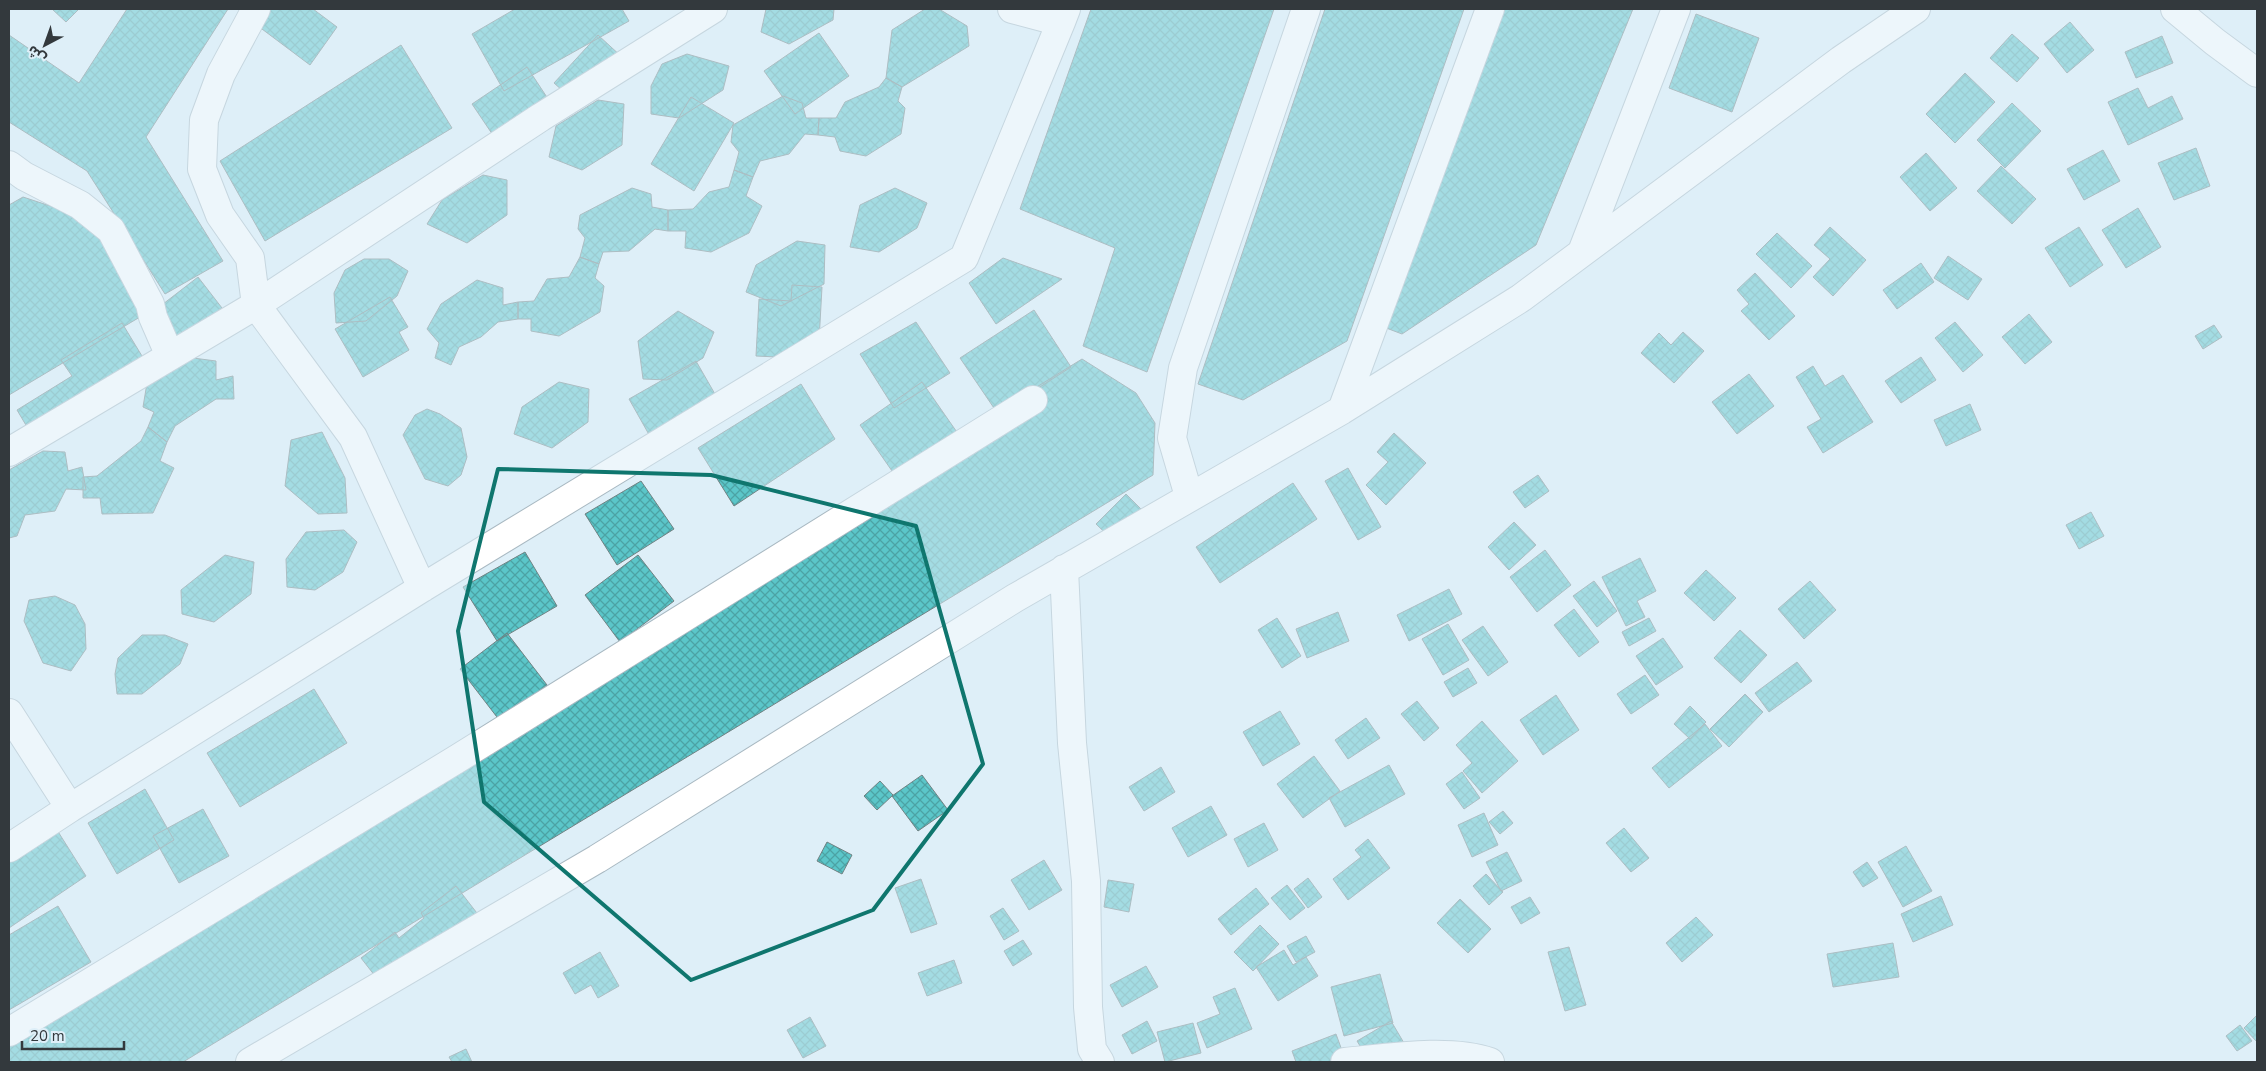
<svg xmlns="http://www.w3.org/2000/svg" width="2266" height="1071" font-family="'Nunito Sans','Noto Sans Arabic',sans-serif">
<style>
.building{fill:url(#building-cross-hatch);stroke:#708283}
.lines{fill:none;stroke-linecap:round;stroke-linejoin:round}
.minor-casing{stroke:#a9b9c2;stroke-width:30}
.minor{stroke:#fff;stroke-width:28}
.marked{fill:none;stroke:#0f766e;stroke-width:4;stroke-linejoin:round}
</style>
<defs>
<pattern id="building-cross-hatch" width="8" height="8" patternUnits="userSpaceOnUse" patternTransform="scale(1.25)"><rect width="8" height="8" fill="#5bc6c9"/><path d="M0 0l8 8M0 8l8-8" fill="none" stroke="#4ca2a4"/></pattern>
</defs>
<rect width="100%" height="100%" fill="#deeff8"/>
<path class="building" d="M52 9H79L66 22Z
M127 9H228L146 137 223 261 165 294 87 171 9 122V35L79 83Z
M269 9H313L337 27 310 65 258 26Z
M515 9H622L629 21 504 91 472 34Z
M766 9H834L833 20 789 44 761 32Z
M925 9H939L967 26 969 46 902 87 886 78 892 30Z
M1091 9H1274L1147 372 1083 346 1115 248 1020 209Z
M1325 9H1464L1347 341 1243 400 1198 384Z
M1504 9H1633L1536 245 1402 334 1381 326Z
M1696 14 1759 38 1732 112 1669 88Z
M2070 22 2094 50 2067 73 2044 44Z
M819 33 849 76 795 114 764 71Z
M2012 34 2039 58 2017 82 1990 58Z
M598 35 623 58 580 106 554 83Z
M2162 36 2173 63 2136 78 2125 52Z
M401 45 452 128 265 241 220 161Z
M687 54 729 66 723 90 679 118 651 114V86L662 64Z
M527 67 562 120 507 156 472 104Z
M1965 73 1995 102 1955 143 1926 114Z
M886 78 902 87 898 101 905 108 901 134 866 156 840 151 835 137 818 135 819 118H836L845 102 879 87Z
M2138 88 2148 108 2172 96 2183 119 2128 145 2108 102Z
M783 96 802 103 806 118H819L818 135 805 134 789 154 760 161 753 177 734 170 739 152 731 142 733 125Z
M691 97 734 123 694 191 651 164Z
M598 100 624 104 622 145 582 170 549 157 556 126Z
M2012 103 2041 131 2005 168 1977 140Z
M2196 148 2210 186 2174 200 2158 163Z
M2103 150 2120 181 2084 200 2067 169Z
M1926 153 1957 188 1930 211 1900 177Z
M2001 166 2036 199 2012 224 1977 191Z
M734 170 753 177 746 196 762 206 749 233 711 252 685 248 686 231H668V210L693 209 709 192 729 187Z
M483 175 507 180V215L467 243 427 224 442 200Z
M632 188 651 194 652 207 668 210V231L655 229 629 251 603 252 599 264 580 257 585 238 578 229 580 215Z
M895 188 927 203 917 228 879 252 850 247 860 205Z
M23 197 93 220 150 311 9 395V205Z
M2138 208 2161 247 2126 268 2102 230Z
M1830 227 1866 260 1833 296 1813 277 1830 259 1814 245Z
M2079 227 2103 265 2070 287 2045 248Z
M1777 233 1812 266 1791 288 1756 254Z
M797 241 825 245 824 284 781 306 746 292 756 265Z
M1948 256 1982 279 1968 300 1934 278Z
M580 257 599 264 595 278 604 286 600 312 559 336 531 331V319H518V302L534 301 547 279 569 277Z
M1003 258 1062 279 996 324 969 283Z
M364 259H389L408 271 397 296 366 321 336 323 334 293 345 270Z
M1921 263 1934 282 1897 309 1883 290Z
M1755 273 1795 316 1769 340 1741 311 1749 304 1737 290Z
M198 277 222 308 178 341 154 311Z
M477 280 503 288V305L518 302V319L498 322 481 337 459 347 451 365 435 358 439 343 427 329 441 304Z
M792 285 822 287 818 359 756 356 759 299 791 301Z
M390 297 408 327 399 332 409 350 363 377 335 329Z
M1034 310 1071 367 998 414 960 358Z
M678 311 714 332 703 358 667 380 643 379 638 341Z
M2029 314 2052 342 2025 364 2002 337Z
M916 322 950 373 894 408 860 354Z
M1955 322 1983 355 1963 372 1935 338Z
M122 323 148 366 33 437 17 410 72 376 61 360Z
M2214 325 2222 337 2203 349 2195 336Z
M1683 332 1704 351 1674 383 1641 353 1659 333 1671 345Z
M1921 357 1936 380 1901 403 1885 381Z
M193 358 216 361V380L233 376 234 399H216L175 426 167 442 148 427 154 412 143 407 147 383Z
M1082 359 1136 393 1155 423 1153 475 183 1062H9V1022Z
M696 361 723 408 656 447 629 399Z
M1813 366 1825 386 1843 375 1873 422 1823 453 1807 427 1821 419 1796 377Z
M1749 374 1774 406 1737 434 1712 402Z
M559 382 589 389 588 422 552 448 514 434 522 407Z
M922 382 961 438 899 481 860 425Z
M801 384 835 439 734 506 698 448Z
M1970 404 1981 430 1946 446 1934 420Z
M427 409 440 414 461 428 467 457 461 475 448 486 425 479 403 435 415 415Z
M148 427 167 442 160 461 174 468 153 513 102 514 100 498H83V477L97 476 141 441Z
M322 432 345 478 347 513 318 514 285 486 291 440Z
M1394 433 1426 463 1386 505 1366 485 1388 462 1377 452Z
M43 451 65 452 68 471 82 467 86 490 66 489 55 511 25 515 17 536 9 538V470Z
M1348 468 1381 527 1358 540 1325 481Z
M1538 475 1549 491 1525 508 1513 492Z
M641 481 674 529 617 565 585 514Z
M1293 483 1317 519 1220 583 1196 547Z
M1126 494 1148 516 1119 546 1096 524Z
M2091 512 2104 536 2079 549 2066 525Z
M1514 522 1536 545 1509 570 1488 547Z
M344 530 357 542 343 572 315 590 287 587 286 559 306 532Z
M1545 550 1571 585 1537 612 1510 577Z
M525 552 557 606 497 641 463 587Z
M225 555 254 562 251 594 214 622 182 614 181 590Z
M638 555 674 601 620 642 585 595Z
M1640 558 1656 591 1637 601 1645 617 1626 626 1602 577Z
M1706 570 1736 598 1714 621 1684 593Z
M1594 581 1617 611 1597 627 1573 596Z
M1810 581 1836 610 1804 639 1778 609Z
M1449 589 1462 614 1409 641 1397 615Z
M55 596 75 605 85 624 86 649 71 671 43 663 24 621 29 600Z
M1574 609 1599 642 1579 657 1554 625Z
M1338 612 1349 641 1307 658 1296 629Z
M1277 618 1301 656 1282 668 1258 630Z
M1649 618 1656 631 1629 646 1622 632Z
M1448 624 1469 660 1443 675 1422 639Z
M1483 626 1508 662 1488 676 1462 640Z
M1740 630 1767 655 1741 683 1714 658Z
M507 633 547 685 500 721 460 669Z
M142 635H165L188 644 180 664 142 694H117L115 674 118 658Z
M1663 638 1683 667 1656 685 1636 656Z
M1797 662 1812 681 1769 712 1755 693Z
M1468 668 1477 683 1453 697 1444 682Z
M1645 675 1659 695 1631 714 1617 694Z
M314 689 347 743 240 807 207 753Z
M1745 694 1763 712 1729 747 1710 729Z
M1556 695 1579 730 1543 755 1520 720Z
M1417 701 1439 728 1424 741 1401 714Z
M1690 706 1706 722 1690 739 1674 724Z
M1280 711 1300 744 1263 766 1243 732Z
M1366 718 1380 738 1348 759 1335 740Z
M1482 721 1518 761 1482 793 1463 771 1472 763 1456 745Z
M1705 724 1722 746 1669 788 1652 768Z
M1314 756 1340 791 1303 818 1277 784Z
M1389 765 1405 794 1345 827 1329 798Z
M1161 767 1175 792 1144 811 1129 787Z
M1462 772 1480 798 1464 809 1446 784Z
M922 775 948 810 918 831 892 796Z
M880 781 893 795 877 810 864 796Z
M145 789 174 840 117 874 88 823Z
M1211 806 1227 835 1188 857 1172 828Z
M203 809 229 856 179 883 153 836Z
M1503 811 1513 823 1500 834 1489 822Z
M1484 813 1498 845 1472 857 1458 825Z
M1264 823 1278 850 1248 867 1234 839Z
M1624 828 1649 858 1631 872 1606 843Z
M57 830 86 876 9 928V861Z
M1368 839 1390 868 1348 900 1333 879 1361 857 1355 850Z
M827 842 852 855 842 874 817 861Z
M1906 846 1932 891 1903 907 1878 862Z
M1507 852 1522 881 1501 891 1486 862Z
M1044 860 1062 890 1029 910 1011 880Z
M1867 862 1878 878 1863 887 1853 872Z
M1486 874 1503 892 1489 905 1473 886Z
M1308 878 1322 897 1308 908 1294 889Z
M921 879 937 924 911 933 895 888Z
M1108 880 1134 884 1129 912 1104 907Z
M1287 885 1305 908 1290 920 1271 898Z
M456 886 480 917 386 990 361 958 395 932 399 938 424 918 421 913Z
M1256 888 1269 904 1231 935 1218 919Z
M1941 896 1953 925 1913 942 1901 914Z
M1530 897 1540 913 1521 924 1511 907Z
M1460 899 1491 929 1468 953 1437 923Z
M58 906 91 962 9 1010V935Z
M1003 908 1019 931 1004 940 990 916Z
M1696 917 1713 935 1682 962 1666 943Z
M1260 925 1279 944 1253 971 1234 952Z
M1306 936 1315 952 1296 962 1287 946Z
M1023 940 1032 954 1013 966 1004 951Z
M1893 943 1899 977 1833 987 1827 954Z
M1569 947 1586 1005 1565 1011 1548 952Z
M1284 950 1293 965 1306 957 1318 976 1278 1001 1256 967Z
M600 952 619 986 598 998 591 985 575 994 563 973Z
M954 960 962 983 927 996 918 973Z
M1146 966 1158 987 1122 1007 1110 985Z
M1380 974 1393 1023 1344 1036 1331 987Z
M1235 988 1252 1029 1207 1048 1197 1023 1220 1014 1213 997Z
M2257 1015V1042L2244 1028Z
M810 1017 826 1046 803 1058 787 1030Z
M1147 1021 1157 1041 1132 1054 1122 1035Z
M1391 1021 1404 1043 1370 1062 1357 1041Z
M1193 1023 1201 1053 1165 1062 1157 1032Z
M2240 1025 2252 1041 2237 1051 2226 1036Z
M1336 1034 1344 1056 1328 1062H1296L1292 1051Z
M466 1049 472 1062H452L449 1057Z"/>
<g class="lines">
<g class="minor-casing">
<path id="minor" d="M256 9 221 74 204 120 202 169 220 215 250 258 256 305 353 437 422 588
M1012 9 1061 22 1066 9
M2175 9 2215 42 2257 73
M9 165 24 176 80 205 111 230 150 304 153 317 170 356
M1582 252 1676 9
M1342 410 1490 9
M9 452 256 305 541 117 713 9
M1189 496 1172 438 1183 368 1306 9
M1064 569 1072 743 1086 881 1088 1007 1092 1049 1100 1062
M9 713 70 808 422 588 964 258 1061 22
M9 848 70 808
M9 1032 457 759 1033 400
M250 1062 597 859 1015 598 1342 410 1521 298 1841 60 1916 9
M1345 1062C1388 1058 1449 1048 1490 1062"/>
</g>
<use href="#minor" class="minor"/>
</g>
<path d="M0 0H2266V1071H0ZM498 469 711 475 916 526 983 764 873 910 691 980 484 802 458 631Z" fill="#deeff8" fill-opacity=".55" fill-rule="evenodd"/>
<path class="marked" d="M498 469 711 475 916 526 983 764 873 910 691 980 484 802 458 631Z"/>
<rect width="2266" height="1071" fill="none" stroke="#33393d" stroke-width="20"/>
<g transform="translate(45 45) rotate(221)" stroke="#deeff8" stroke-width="4" paint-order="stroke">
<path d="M0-4L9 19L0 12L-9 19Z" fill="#33393d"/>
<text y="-8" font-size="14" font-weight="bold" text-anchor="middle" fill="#33393d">ش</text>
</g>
<path d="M22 1041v8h102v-8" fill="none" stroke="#33393d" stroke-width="2.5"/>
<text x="30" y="1041" font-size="15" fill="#33393d" stroke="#deeff8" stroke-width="4" paint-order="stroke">20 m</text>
</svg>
